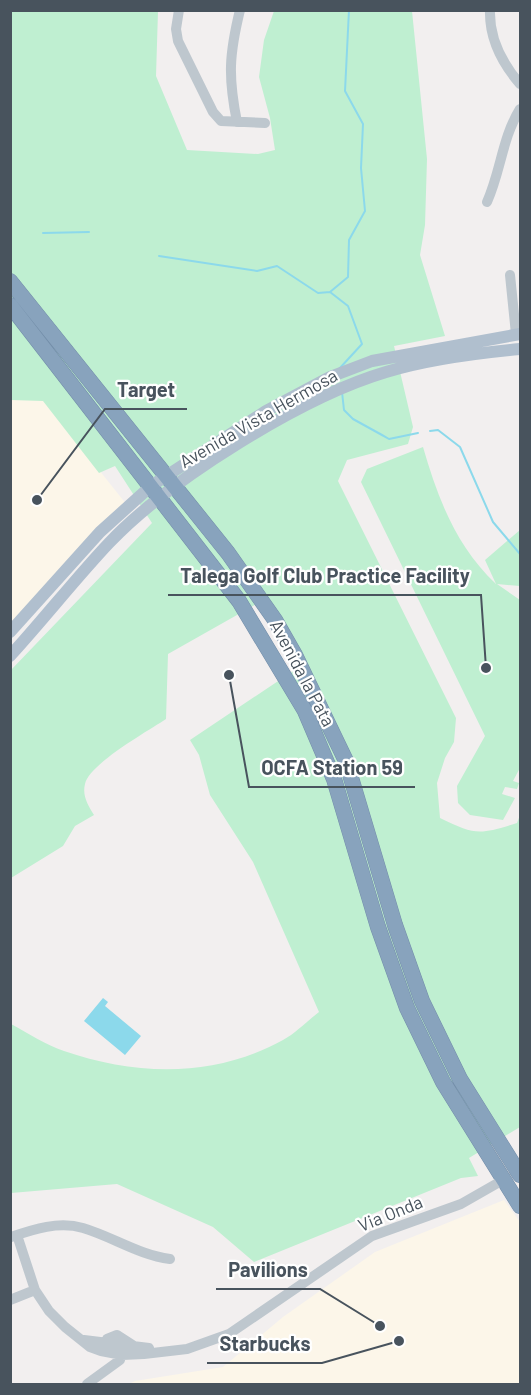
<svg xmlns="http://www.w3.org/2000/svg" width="531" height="1395" font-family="Barlow,sans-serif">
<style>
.commercial{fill:#fcf6e9}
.green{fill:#bfefd1}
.water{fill:#8cd9eb}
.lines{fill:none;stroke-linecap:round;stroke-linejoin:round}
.stream{stroke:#8cd9eb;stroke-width:2}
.highway-casing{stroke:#738ea9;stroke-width:16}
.minor{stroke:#bec7ce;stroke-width:10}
.major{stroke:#b0bfce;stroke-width:12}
.highway{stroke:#88a3bd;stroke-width:15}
.labels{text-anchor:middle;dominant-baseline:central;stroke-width:4.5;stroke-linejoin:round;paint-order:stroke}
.street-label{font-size:18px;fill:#48535d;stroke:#fff}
.leader{fill:none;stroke:#48535d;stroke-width:2}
.callout-dot{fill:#48535d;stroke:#fff;stroke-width:2}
.callout-label{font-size:20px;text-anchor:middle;font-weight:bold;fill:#48535d;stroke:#fff;stroke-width:4.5;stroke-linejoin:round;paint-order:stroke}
</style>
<rect width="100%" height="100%" fill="#f2efef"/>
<path class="commercial" d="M11 400H43L127 505 11 626Z
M504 1200 520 1222V1384H129L135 1381 223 1367 283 1317 375 1252Z"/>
<path class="green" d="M11 11H158L156 76 187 150 258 154 275 150 270 118 259 77 264 40 274 11H412L427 159 425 225 420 255 445 336 394 346 413 427 408 444 347 460 338 481 456 718 454 742 445 758 437 783 440 818C475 835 479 835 517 823L520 815V1127L469 1158 478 1176 461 1178 254 1262 213 1227 117 1184 11 1193V1024C28 1033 46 1045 64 1051 136 1076 215 1078 283 1040 296 1033 307 1021 319 1012L253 862 210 795 199 755 190 740 305 663 267 598 168 654 166 719C148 731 89 764 85 784 82 796 88 805 94 815L75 826 63 846 11 878V670L152 523 115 466 99 473 43 401 11 400Z
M423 447C438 499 456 546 496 584L485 560 520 530V586L497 584 520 600V768L513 781 519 783 517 789 505 787 502 794 515 798 503 820 470 815 458 803 457 786 485 736 361 482 367 469Z"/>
<path class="water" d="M103 998 108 1002 105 1006 141 1036 125 1055 84 1021Z"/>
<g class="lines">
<path class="stream" d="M43 233 89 232
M159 256 257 271 277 266 318 293 330 292
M339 369 362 344 348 306 330 292 348 277 349 240 365 211 361 168 363 124 345 91 349 10
M342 392 344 410 353 419 382 435 389 439 418 433
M430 431 438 430 460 447 493 522 520 554"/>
<g class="highway-casing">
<path id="highway" d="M10 281 228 553 275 620 295 655 346 761 395 925 422 1001 460 1079 520 1175
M10 305 239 601 305 711 334 779 378 927 407 1008 443 1082 520 1206"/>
</g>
<path class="minor" d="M179 10 176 29 178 41 213 112 221 121 265 123
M490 10C489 39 502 63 520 84
M237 122C228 77 229 55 240 10
M487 202C501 171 502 138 520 109
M510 275 516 334
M17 1235 35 1290 49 1311 65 1327 90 1347 101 1351 122 1355 144 1354 187 1349 229 1334 372 1236 461 1204 503 1180
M11 1237C34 1229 59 1221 83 1228 113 1237 139 1255 170 1259
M10 1300 35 1290
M84 1340 149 1348
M105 1346 107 1339 117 1335 134 1346
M87 1384 120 1360 122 1351"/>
<path class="major" d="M10 632 100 532 151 486 266 411 330 377 372 361 520 334
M10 656C44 619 75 579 109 543 170 479 302 397 386 372 428 359 477 353 520 349"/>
<use href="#highway" class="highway"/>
</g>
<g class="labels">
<g class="street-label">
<text transform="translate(258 418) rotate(-30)">Avenida Vista Hermosa</text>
<text transform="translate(303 673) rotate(62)">Avenida la Pata</text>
<text transform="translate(390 1213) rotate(-22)">Via Onda</text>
</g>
</g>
<path class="leader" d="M37 500L105 409H187M486 668L481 595H168M229 675L249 787H415M380 1326L320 1289H216M399 1341L322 1363H207"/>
<g class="callout-dot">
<circle cx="37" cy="500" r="6"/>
<circle cx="486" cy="668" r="6"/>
<circle cx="229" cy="675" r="6"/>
<circle cx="380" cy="1326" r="6"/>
<circle cx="399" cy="1341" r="6"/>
</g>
<g class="callout-label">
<text x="146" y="397">Target</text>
<text x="325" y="583">Talega Golf Club Practice Facility</text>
<text x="332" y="775">OCFA Station 59</text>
<text x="268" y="1277">Pavilions</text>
<text x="265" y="1351">Starbucks</text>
</g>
<rect width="531" height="1395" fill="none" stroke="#48535d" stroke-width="24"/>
</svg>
